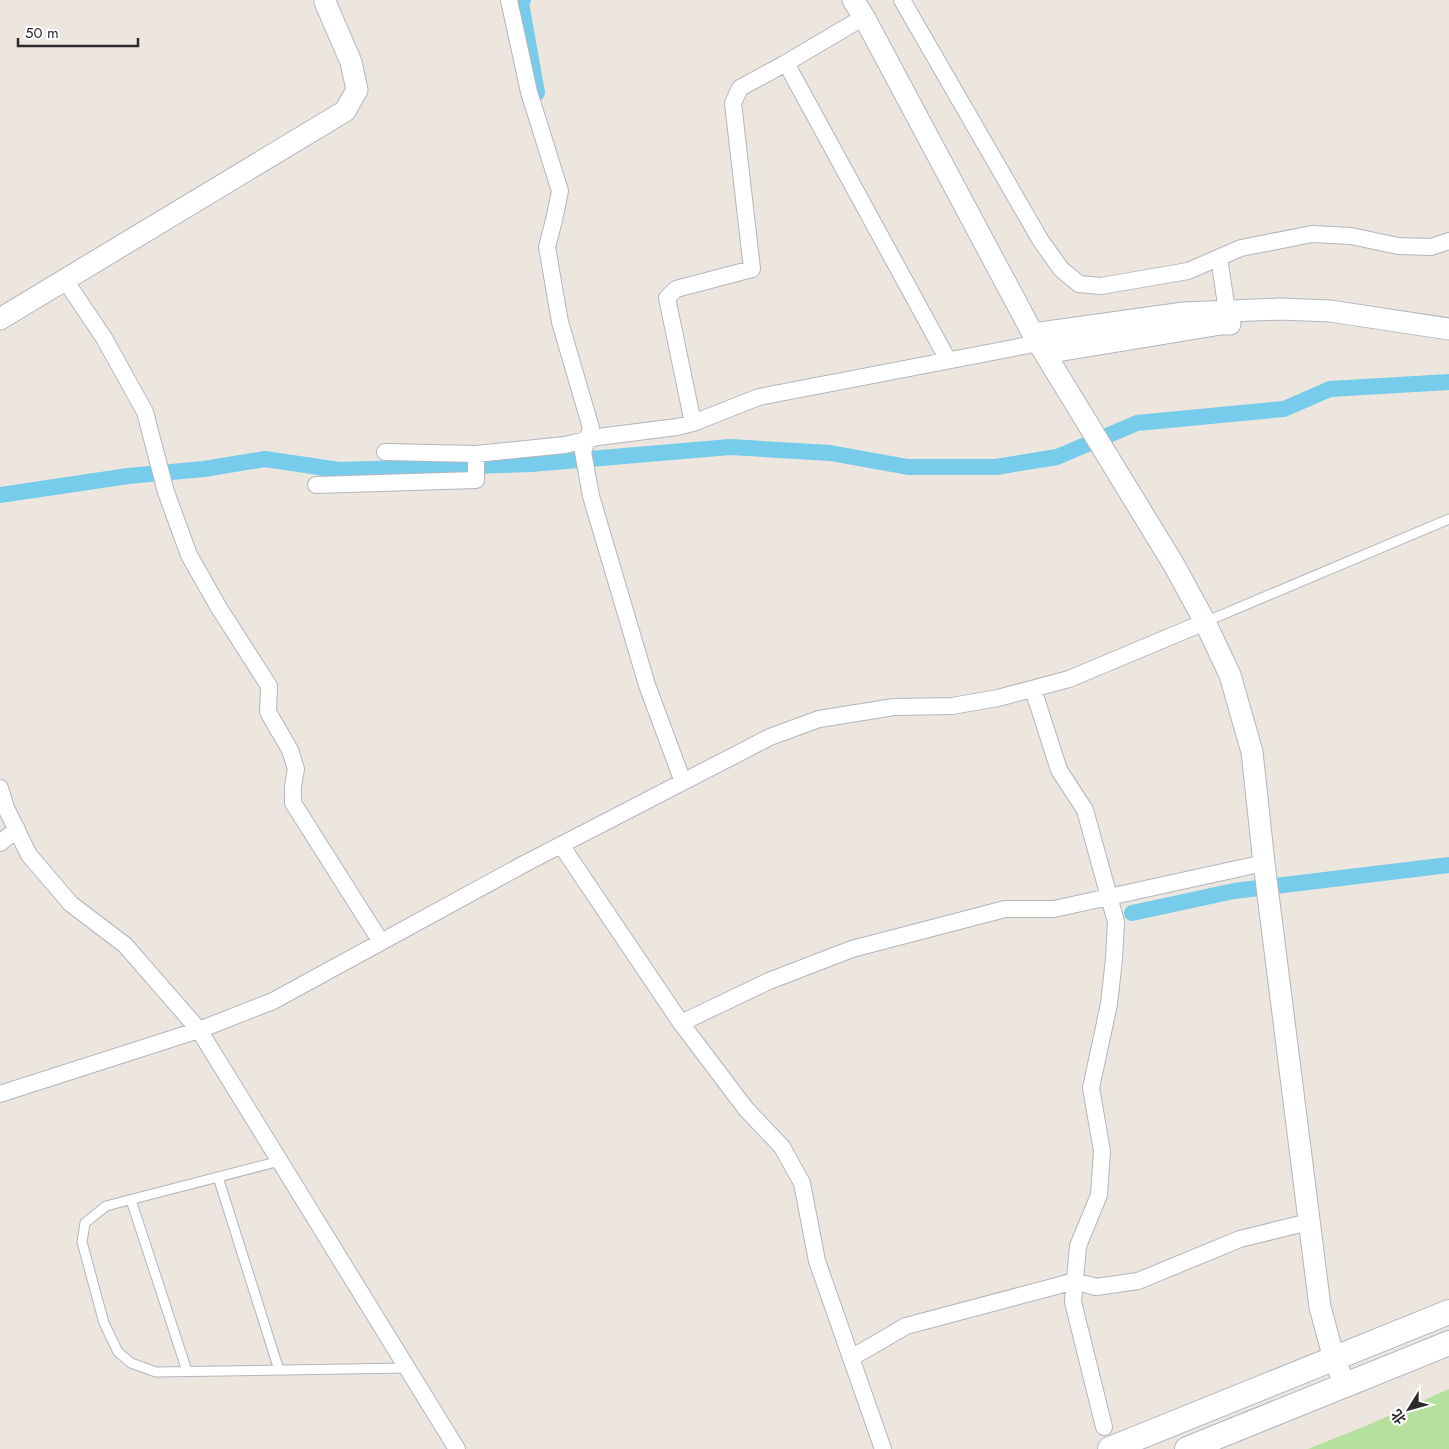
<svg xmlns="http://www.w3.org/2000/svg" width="1449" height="1449" font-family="Jost,'Noto Sans SC',sans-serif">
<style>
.park{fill:#b5e09d}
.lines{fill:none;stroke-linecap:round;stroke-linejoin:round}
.canal{stroke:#76ccea;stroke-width:16}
.service-casing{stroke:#b2b5be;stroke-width:11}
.minor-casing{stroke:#b2b5be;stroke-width:18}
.tertiary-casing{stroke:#b2b5be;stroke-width:23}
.secondary-casing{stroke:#b2b5be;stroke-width:26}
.service{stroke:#fff;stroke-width:9}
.minor{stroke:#fff;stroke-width:16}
.tertiary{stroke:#fff;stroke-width:21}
.secondary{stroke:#fff;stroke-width:24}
</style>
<rect width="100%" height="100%" fill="#ede6de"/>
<path class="park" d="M1449 1389V1449H1308L1368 1425Z"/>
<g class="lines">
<path class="canal" d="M523 0 521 3 537 93
M0 495 128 476 204 469 265 459 339 470 531 464 730 447 830 453 908 467H996L1057 457 1137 423 1284 409 1330 389 1449 382
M1132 913 1234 891 1449 865"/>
<g class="service-casing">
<path id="service" d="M1205 622 1449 519
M280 1161 106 1206 85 1223 82 1242 104 1323 118 1352 131 1363 156 1372 407 1368
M218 1177 279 1370
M131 1200 187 1371"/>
</g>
<g class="minor-casing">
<path id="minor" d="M509 0 529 92 560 191 554 220 547 247 560 322 591 428 583 452 591 496 647 685 683 782
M902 0 1041 241 1061 269 1079 284 1101 286 1188 271 1241 248 1312 234 1351 236 1398 246 1431 247 1449 241
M786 63 948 360
M1219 258 1227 311
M65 280 104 338 145 412 166 492 189 555 219 608 269 686 268 712 290 750 296 769 293 786V803L381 942
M693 423 667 298 676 289 752 269 733 103 740 88 786 63 864 17
M385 452 476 454 565 445 598 437 677 427 693 423 759 397 1039 343
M316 485 476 480V454
M1033 689 1059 770 1085 810 1116 922 1114 959 1109 1004 1091 1088 1102 1151 1099 1195 1078 1246 1073 1302 1104 1427
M0 788 6 808 29 855 71 904 125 945 199 1030 457 1449
M0 843 17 829
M561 845 681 1023 746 1109 782 1147 802 1183 817 1261 883 1449
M681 1023 769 981 852 949 1005 909H1054L1264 863
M0 1094 199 1030 273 1001 526 863 770 737 819 719 894 707 952 706 998 698 1069 679 1205 622
M851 1358 906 1326 1075 1281 1096 1287 1138 1281 1240 1239 1309 1222"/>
</g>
<g class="tertiary-casing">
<path id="tertiary" d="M853 0 864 17 1033 334 1174 565 1205 622 1230 675 1252 752 1264 863 1320 1307 1334 1359 1345 1385
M0 319 345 111 357 90 351 62 325 2 326 0
M1033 334 1184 313 1280 309 1330 311 1449 329
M1045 353 1221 324H1230"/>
</g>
<g class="secondary-casing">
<path id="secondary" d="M1110 1449 1449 1312
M1187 1449 1449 1343"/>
</g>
<use href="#service" class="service"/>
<use href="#minor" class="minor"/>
<use href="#tertiary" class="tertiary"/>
<use href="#secondary" class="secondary"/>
</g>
<g transform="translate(1409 1409) rotate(233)" stroke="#ffffff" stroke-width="4" paint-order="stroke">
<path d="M0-4L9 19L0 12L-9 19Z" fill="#2b2b2b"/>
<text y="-8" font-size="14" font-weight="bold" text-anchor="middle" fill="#2b2b2b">北</text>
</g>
<path d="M18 38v8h120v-8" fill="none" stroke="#2b2b2b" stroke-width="2.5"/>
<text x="25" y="38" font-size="15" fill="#2b2b2b" stroke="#ffffff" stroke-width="4" paint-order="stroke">50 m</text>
</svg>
